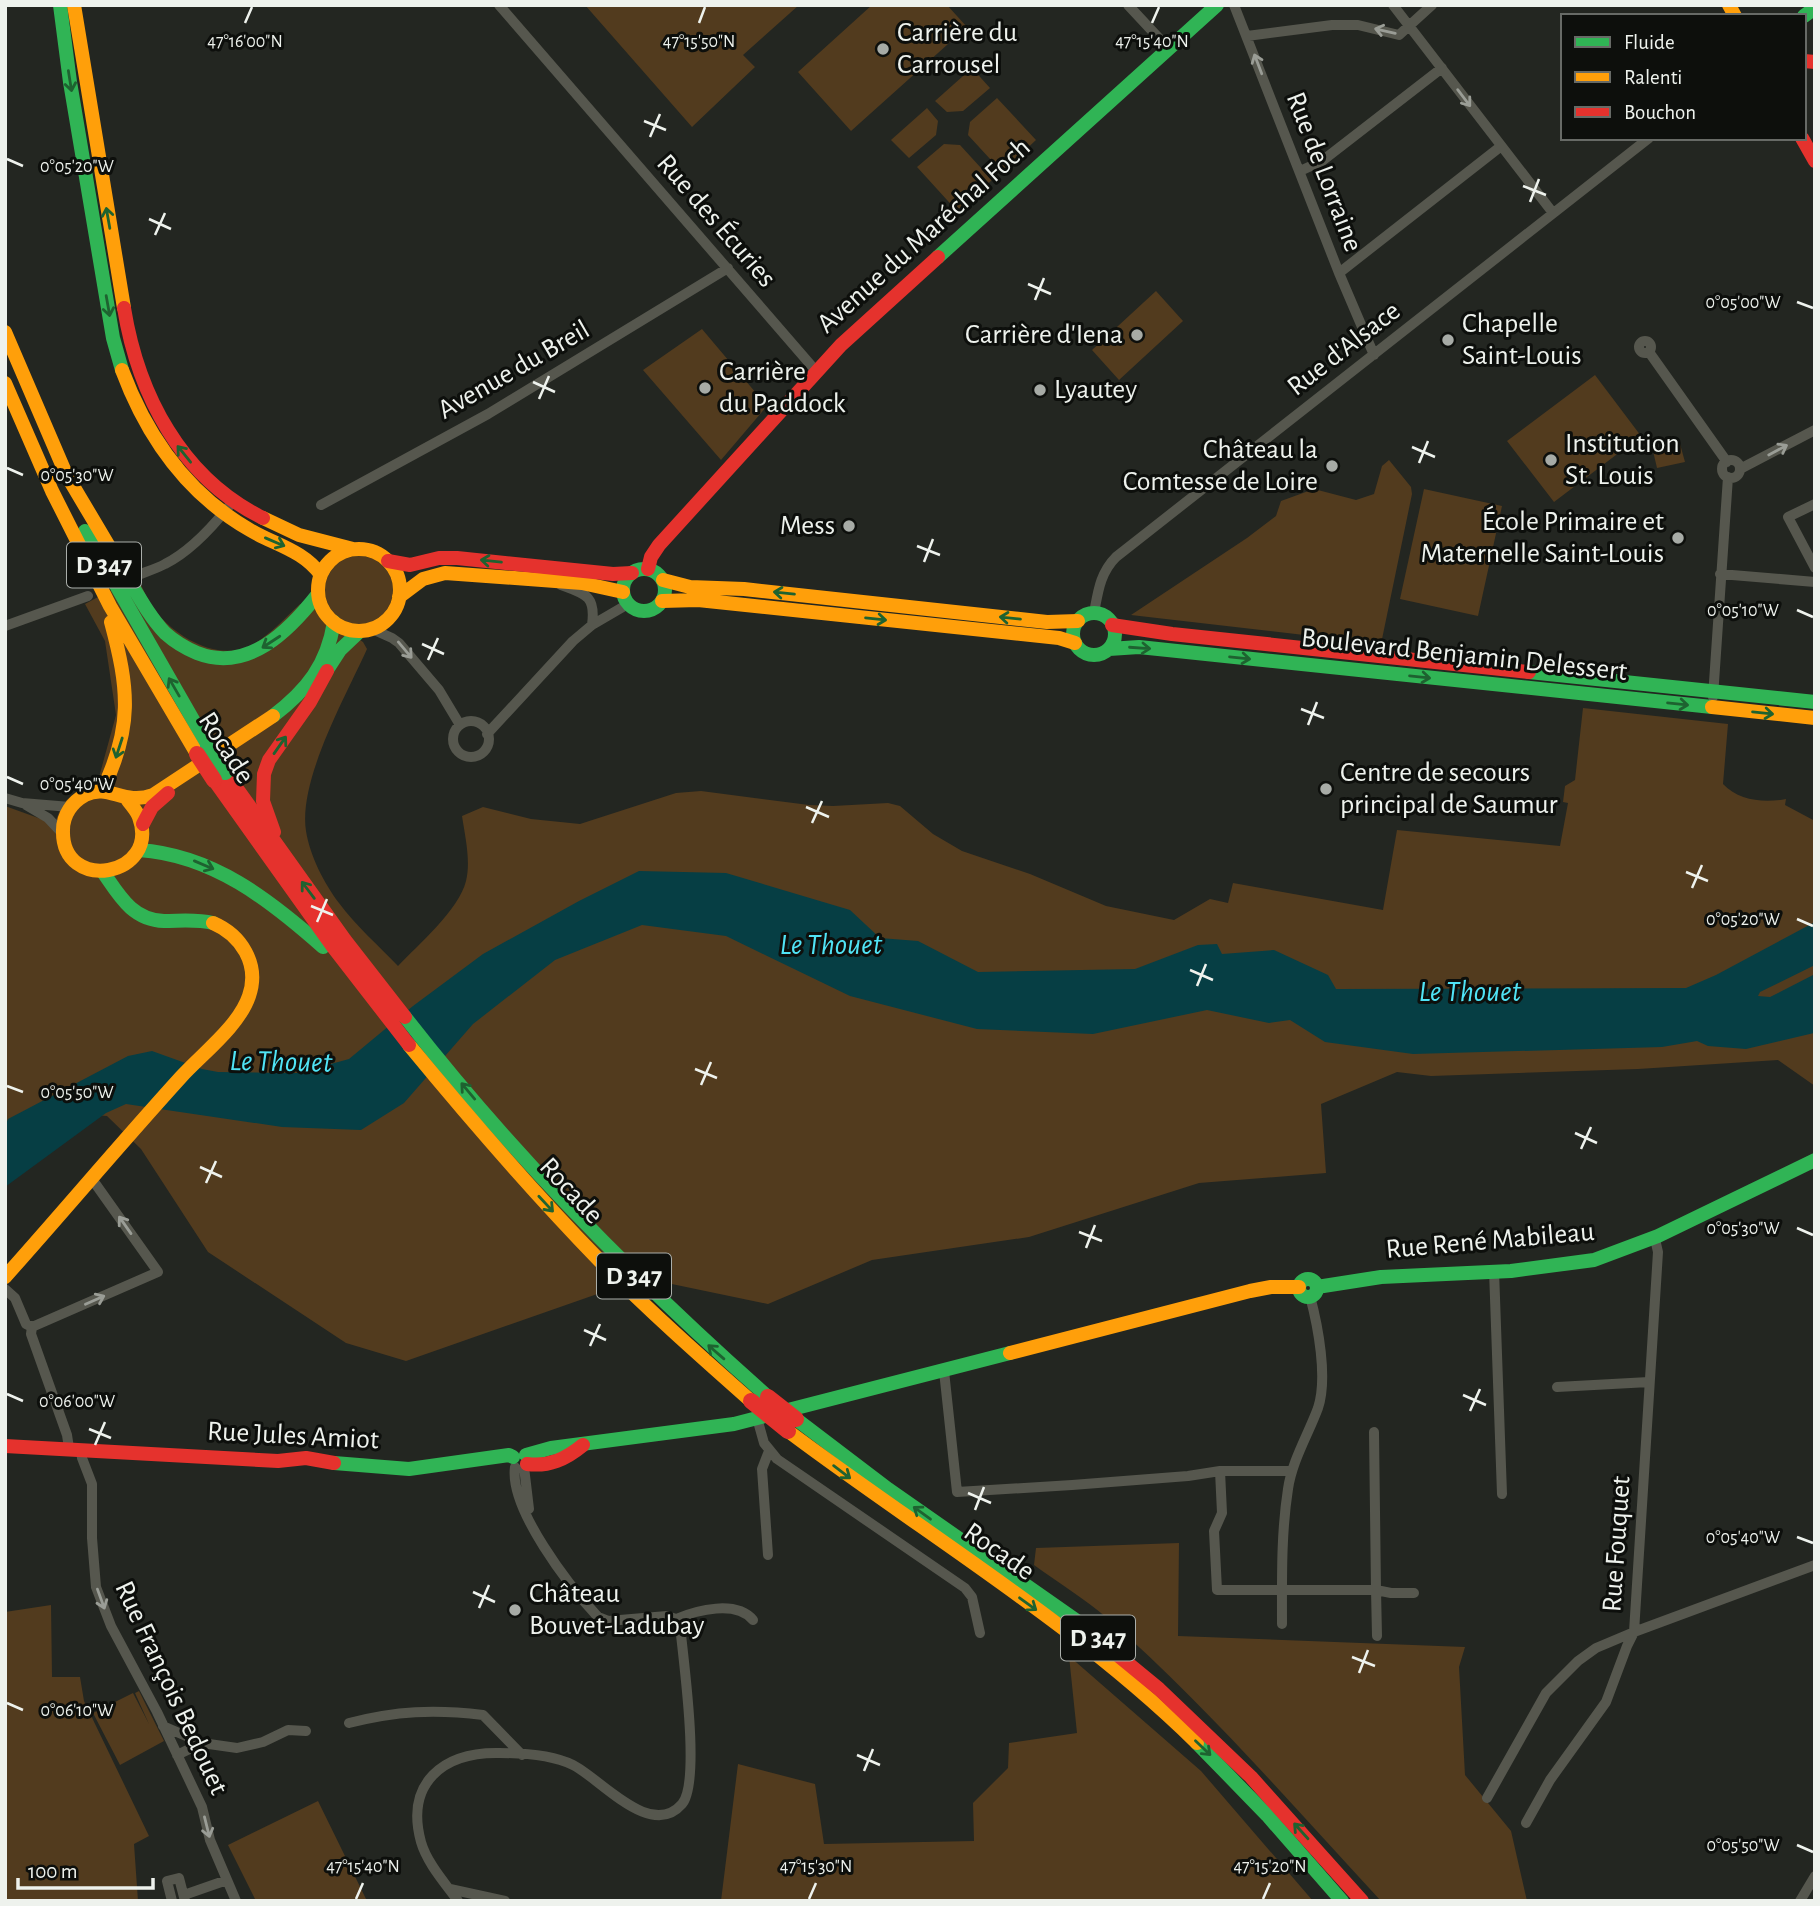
<svg xmlns="http://www.w3.org/2000/svg" width="1820" height="1906" font-family="'Alegreya Sans',sans-serif">
<style>
.green{fill:#523b1e}
.water{fill:#063e44}
.lines{fill:none;stroke-linecap:round;stroke-linejoin:round}
.street{stroke:#56574e;stroke-width:10}
.fast{stroke:#30b455;stroke-width:14}
.slow{stroke:#ff9f0a;stroke-width:14}
.jam{stroke:#e5322d;stroke-width:14}
.fast-bridge{stroke:#30b455;stroke-width:16}
.jam-bridge{stroke:#e5322d;stroke-width:16}
.oneway{stroke:#9a9d96}
.oneway2{stroke:#1e6230}
.ticks{fill:none;stroke:#eef2ed;stroke-width:2.5}
.poi-dot{fill:#a7aba6;stroke:#0d0f0c;stroke-width:2.5}
.labels{text-anchor:middle;dominant-baseline:central;stroke-width:6;stroke-linejoin:round;paint-order:stroke}
.shield{fill:#0d0f0c;stroke:#aaaeaa;stroke-width:2}
.shield-label{font-size:26px;font-weight:bold;fill:#eef2ed}
.poi-label{font-size:28px;fill:#eef2ed;stroke:#0d0f0c;text-anchor:start}
.street-label{font-size:28px;fill:#eef2ed;stroke:#0d0f0c}
.water-label{font-size:30px;font-style:italic;fill:#50e3f5;stroke:#0d0f0c}
.ticks-label{font-size:18px;text-anchor:middle;fill:#eef2ed;stroke:#0d0f0c;stroke-width:6;stroke-linejoin:round;paint-order:stroke}
</style>
<rect width="100%" height="100%" fill="#232621"/>
<path class="green" d="M585 5H799L743 55 755 67 692 127Z
M872 5H947L967 27 851 131 798 72Z
M972 68 990 88 963 111 947 112 935 101Z
M997 98 1036 140 1002 172 968 135 970 122Z
M927 108 938 121 936 135 909 158 891 140Z
M944 144 960 145 992 180 957 211 917 167Z
M1156 291 1183 321 1119 380 1092 350Z
M702 329 767 406 721 460 643 370Z
M1595 375 1641 436 1554 502 1507 441Z
M1680 444 1685 462 1657 468 1653 451Z
M1389 460 1411 487 1412 494 1381 644 1131 615 1247 538 1276 516 1281 501 1314 489 1356 500 1374 494 1382 466Z
M1424 489 1502 506 1478 616 1400 599Z
M325 590a34 34 0 1 1 68 0a34 34 0 1 1-68 0Z
M137 576C143 589 149 604 158 614 178 638 218 661 250 646 268 637 285 618 300 604L315 609 363 642 367 649C346 696 298 780 306 831 310 856 324 883 339 903 356 926 379 946 398 966 418 945 459 910 466 881 471 861 465 836 462 816L483 807 531 819 580 824 676 793 701 791 809 805 833 806 888 803 900 806 933 834 962 851 1030 874 1106 906 1174 920 1210 899 1228 903 1233 883 1383 910 1397 830 1560 846 1568 803 1563 802 1565 786 1575 780 1583 708 1728 724 1723 784C1739 801 1764 803 1786 799L1785 805 1815 821V1086L1778 1060 1638 1069 1431 1076 1397 1072 1321 1104 1326 1173 1199 1183 1029 1237 872 1260 768 1304 643 1278 406 1361 346 1343 208 1252 141 1149 107 1116 27 1110 5 1126V806L55 824C63 796 73 794 98 781L116 715 105 641 85 604Z
M1179 1543 1178 1636 1465 1647 1459 1667 1465 1775 1511 1831 1527 1901H1381C1292 1805 1206 1705 1107 1618 1085 1599 1059 1583 1034 1565L1036 1548Z
M51 1605 52 1677H80L84 1701 149 1836 134 1844 138 1901H5V1612Z
M1069 1656 1201 1771 1313 1901H721L738 1764 815 1784 824 1844 974 1841 973 1803 1008 1768 1009 1743 1077 1733Z
M139 1691 164 1741 120 1765 93 1713 133 1693 149 1724 135 1693Z
M318 1801 367 1901H256L228 1845Z"/>
<path class="water" d="M639 871 726 873 850 910 880 938 918 941 978 972 1135 969 1198 945 1217 944 1222 954 1274 950 1328 975 1336 989 1686 988 1716 975 1815 922V965L1760 992 1758 996 1770 997 1815 974 1814 1033 1746 1049 1708 1046 1697 1041 1662 1047 1413 1054 1325 1042 1290 1020 1269 1023 1207 1010 1093 1034 977 1029 850 996 726 936 642 925 555 960 473 1024 404 1103 361 1130 282 1127 126 1104 106 1113 5 1187V1126L8 1119 128 1056 152 1051 202 1069 218 1072 298 1073 349 1059 413 1006 483 954 579 901Z"/>
<g class="lines">
<path class="street" d="M499 5 816 371
M1128 5 1169 49
M1234 5 1339 273 1374 355
M1393 5 1553 213
M1247 36 1332 25H1358L1399 35 1432 5
M1300 171 1322 161 1442 68
M1339 273 1500 147
M1639 347a6 6 0 1 1 12 0a6 6 0 1 1-12 0Z
M1649 352 1727 462
M1722 469a9 9 0 1 1 18 0a9 9 0 1 1-18 0Z
M1740 469 1815 430
M1815 504 1788 517 1815 568
M321 505 488 414 728 268
M1720 574 1815 582
M135 576C145 572 156 569 165 564 191 551 216 523 233 501
M561 585C586 594 596 596 592 625
M1094 613C1098 592 1100 573 1116 557L1649 138
M5 626 88 596
M372 629 392 638 399 643 439 690 460 725
M1713 697 1728 477
M453 739a18 18 0 1 1 36 0a18 18 0 1 1-36 0Z
M487 734 573 641 592 625 628 604
M5 798 22 803 70 807
M26 805 48 818 63 834
M1494 1270 1502 1494
M5 1289 15 1298 26 1324 32 1327
M32 1327 158 1272 92 1179
M32 1327 31 1334 67 1435 69 1448
M944 1371 957 1492 1072 1485 1188 1476 1220 1471H1292
M1557 1387 1649 1382
M757 1418 764 1443 777 1459 965 1588 972 1597 980 1633
M81 1449 82 1458 92 1484V1538L96 1587 111 1626 157 1712 202 1807 210 1840 236 1901
M524 1467 529 1509
M1220 1471 1222 1513 1214 1531 1217 1590H1376L1374 1432
M768 1555 762 1469 769 1451
M676 1619C697 1610 736 1600 753 1620
M1282 1624C1282 1579 1281 1534 1288 1489 1292 1461 1308 1435 1318 1408 1328 1378 1318 1326 1310 1296
M1377 1636 1376 1590 1391 1593H1414
M349 1723C396 1711 434 1709 483 1715L522 1755
M163 1726 202 1743 237 1748 263 1742 288 1730 306 1731
M177 1755 202 1743
M1487 1798 1546 1693 1578 1661 1596 1648 1634 1632 1815 1565
M1526 1823 1550 1780 1606 1702 1627 1646 1634 1632 1658 1252 1655 1239
M450 1889 505 1901
M184 1895 227 1880
M172 1901 167 1881 179 1878 185 1901
M458 1901C445 1883 427 1863 421 1842 405 1783 443 1752 499 1753 522 1753 552 1755 573 1765 601 1779 651 1840 682 1804 701 1782 683 1658 680 1625L676 1619 667 1616 608 1621 598 1617C570 1587 509 1509 515 1467
M1800 1901 1815 1876"/>
<path class="fast" d="M60 5 70 82 113 338 122 370
M1804 16 1815 8
M938 257 1217 5
M85 531 208 746
M623 590a21 21 0 1 1 42 0a21 21 0 1 1-42 0Z
M126 575C138 595 149 616 165 633 175 642 185 648 197 653 248 673 289 631 318 594
M1073 634a21 21 0 1 1 42 0a21 21 0 1 1-42 0Z
M1109 649 1139 647 1712 707
M327 670 340 650 360 631
M1529 672 1815 702
M273 716C307 690 327 665 334 622
M139 850C213 855 270 900 323 947
M103 872C119 895 132 920 164 921 181 921 196 919 213 923
M405 1017C513 1156 637 1281 768 1397
M1299 1288a9 9 0 1 1 18 0a9 9 0 1 1-18 0Z
M1317 1287 1381 1277 1511 1271 1594 1260 1658 1236 1815 1160
M796 1419 888 1489 1077 1621 1114 1652
M526 1455 551 1448 734 1424 1010 1353
M334 1463 409 1469 509 1455 513 1457
M1197 1743 1267 1815 1342 1901"/>
<path class="slow" d="M74 5 124 308
M1729 5 1735 16
M5 332 66 474 126 575
M122 370C147 437 187 494 250 530 275 545 303 550 321 575
M5 383 52 491 110 606 197 754
M263 518 299 535 353 549
M318 590a41 41 0 1 1 82 0a41 41 0 1 1-82 0Z
M663 580 690 587 744 589 1047 622 1078 621
M399 597 423 579 445 573 582 583 623 592
M662 601 698 600 1059 638 1075 643
M1712 707 1815 718
M102 791C133 727 129 689 111 622
M127 799C131 805 137 811 139 817 161 877 61 894 63 830 63 815 72 802 85 795 109 783 123 806 153 795L273 716
M409 1045C470 1119 532 1191 599 1260 647 1309 699 1355 751 1401
M5 1277C64 1211 121 1143 181 1077 202 1054 239 1026 249 996 260 964 241 935 213 923
M1010 1353 1250 1291 1271 1287H1299
M788 1431C925 1534 1075 1623 1197 1743"/>
<path class="jam" d="M1804 61 1815 62
M1802 138 1815 161
M124 308C138 394 181 478 263 518
M388 561 410 565 439 558H457L613 574 632 573
M648 569 651 557 659 545 841 345 938 257
M1112 625 1172 634 1529 672
M225 772 345 940 405 1017
M214 780 333 947 409 1045
M143 824 152 807 168 793
M274 832 263 801 264 774 269 760 310 702 327 671
M5 1446 278 1461 306 1458 334 1463
M527 1464C549 1467 566 1459 583 1445
M1114 1652 1159 1689 1251 1777 1362 1901"/>
<path class="fast-bridge" d="M208 746 225 772"/>
<path class="jam-bridge" d="M197 754 214 780
M768 1397 796 1419
M751 1401 788 1431"/>
</g>
<defs><path id="oneway-shaft" d="M-6 0H5M1.5-3L5.5 0L1.5 3" fill="none" stroke-width="1.6" stroke-linecap="round" stroke-linejoin="round" transform="scale(1.75)"/></defs>
<g class="oneway">
<use href="#oneway-shaft" transform="translate(1385 31) rotate(-167)"/>
<use href="#oneway-shaft" transform="translate(1258 64) rotate(-111)"/>
<use href="#oneway-shaft" transform="translate(1464 98) rotate(53)"/>
<use href="#oneway-shaft" transform="translate(1778 450) rotate(-28)"/>
<use href="#oneway-shaft" transform="translate(405 650) rotate(50)"/>
<use href="#oneway-shaft" transform="translate(125 1225) rotate(-125)"/>
<use href="#oneway-shaft" transform="translate(95 1300) rotate(-24)"/>
<use href="#oneway-shaft" transform="translate(101 1599) rotate(70)"/>
<use href="#oneway-shaft" transform="translate(207 1827) rotate(76)"/>
</g>
<g class="oneway2">
<use href="#oneway-shaft" transform="translate(70 81) rotate(81)"/>
<use href="#oneway-shaft" transform="translate(108 218) rotate(-100)"/>
<use href="#oneway-shaft" transform="translate(108 306) rotate(80)"/>
<use href="#oneway-shaft" transform="translate(184 454) rotate(-129)"/>
<use href="#oneway-shaft" transform="translate(275 542) rotate(23)"/>
<use href="#oneway-shaft" transform="translate(491 561) rotate(-174)"/>
<use href="#oneway-shaft" transform="translate(784 593) rotate(-174)"/>
<use href="#oneway-shaft" transform="translate(1010 618) rotate(-174)"/>
<use href="#oneway-shaft" transform="translate(876 619) rotate(6)"/>
<use href="#oneway-shaft" transform="translate(271 642) rotate(147)"/>
<use href="#oneway-shaft" transform="translate(1140 648) rotate(4)"/>
<use href="#oneway-shaft" transform="translate(1240 658) rotate(6)"/>
<use href="#oneway-shaft" transform="translate(1420 677) rotate(6)"/>
<use href="#oneway-shaft" transform="translate(174 687) rotate(-120)"/>
<use href="#oneway-shaft" transform="translate(1678 704) rotate(6)"/>
<use href="#oneway-shaft" transform="translate(1763 713) rotate(6)"/>
<use href="#oneway-shaft" transform="translate(280 745) rotate(-55)"/>
<use href="#oneway-shaft" transform="translate(119 748) rotate(108)"/>
<use href="#oneway-shaft" transform="translate(204 865) rotate(23)"/>
<use href="#oneway-shaft" transform="translate(308 890) rotate(-127)"/>
<use href="#oneway-shaft" transform="translate(468 1091) rotate(-130)"/>
<use href="#oneway-shaft" transform="translate(546 1204) rotate(47)"/>
<use href="#oneway-shaft" transform="translate(716 1352) rotate(-139)"/>
<use href="#oneway-shaft" transform="translate(842 1472) rotate(37)"/>
<use href="#oneway-shaft" transform="translate(922 1513) rotate(-144)"/>
<use href="#oneway-shaft" transform="translate(1028 1604) rotate(36)"/>
<use href="#oneway-shaft" transform="translate(1203 1748) rotate(44)"/>
<use href="#oneway-shaft" transform="translate(1301 1831) rotate(-132)"/>
</g>
<path class="ticks" d="M245 23 252 7M699 23 705 7M1152 23 1159 7M644 121 666 130M650 137 660 114M7 159 23 166M1523 186 1546 195M1530 202 1539 179M149 219 171 229M155 235 165 213M1028 284 1051 294M1035 300 1044 278M1797 302 1813 308M533 382 555 392M539 399 549 376M1412 447 1435 457M1419 463 1428 441M7 468 23 475M917 546 940 555M924 562 933 539M1797 610 1813 617M422 644 444 654M428 660 438 638M1301 709 1324 718M1308 725 1317 702M7 777 23 784M806 807 829 817M812 823 822 801M1686 872 1708 881M1692 888 1702 865M311 906 333 915M1797 919 1813 926M317 922 327 899M1190 970 1213 980M1197 986 1206 964M695 1069 717 1078M701 1085 711 1062M7 1086 23 1092M1575 1133 1597 1143M1581 1149 1591 1127M200 1167 222 1177M206 1183 216 1161M1797 1228 1813 1235M1079 1232 1102 1241M1086 1248 1095 1225M584 1330 606 1340M590 1346 600 1324M7 1394 23 1401M1463 1395 1486 1405M1470 1411 1480 1389M89 1429 111 1438M95 1445 105 1422M968 1493 991 1503M975 1510 984 1487M1797 1537 1813 1543M473 1592 495 1602M479 1608 489 1585M1352 1657 1375 1666M1359 1673 1368 1650M7 1703 23 1710M857 1755 880 1765M864 1771 873 1749M1797 1845 1813 1852M356 1899 363 1883M809 1899 816 1883M1263 1899 1270 1883"/>
<g class="poi-dot">
<circle cx="883" cy="49" r="7"/>
<circle cx="1137" cy="335" r="7"/>
<circle cx="1448" cy="340" r="7"/>
<circle cx="705" cy="388" r="7"/>
<circle cx="1040" cy="390" r="7"/>
<circle cx="1551" cy="460" r="7"/>
<circle cx="1332" cy="466" r="7"/>
<circle cx="849" cy="526" r="7"/>
<circle cx="1678" cy="538" r="7"/>
<circle cx="1326" cy="789" r="7"/>
<circle cx="515" cy="1610" r="7"/>
</g>
<g class="labels">
<g class="shield">
<rect x="67" y="542.5" width="74" height="45" rx="5"/>
<rect x="597" y="1253.5" width="74" height="45" rx="5"/>
<rect x="1061" y="1615.5" width="74" height="45" rx="5"/>
</g>
<g class="shield-label">
<text x="104" y="565">D 347</text>
<text x="634" y="1276">D 347</text>
<text x="1098" y="1638">D 347</text>
</g>
<g class="poi-label">
<text x="897" y="33">Carrière du<tspan x="897" dy="32">Carrousel</tspan></text>
<text x="1462" y="324">Chapelle<tspan x="1462" dy="32">Saint-Louis</tspan></text>
<text x="1123" y="335" text-anchor="end">Carrière d'Iena</text>
<text x="719" y="372">Carrière<tspan x="719" dy="32">du Paddock</tspan></text>
<text x="1054" y="390">Lyautey</text>
<text x="1565" y="444">Institution<tspan x="1565" dy="32">St. Louis</tspan></text>
<text x="1318" y="450" text-anchor="end">Château la<tspan x="1318" dy="32">Comtesse de Loire</tspan></text>
<text x="1664" y="522" text-anchor="end">École Primaire et<tspan x="1664" dy="32">Maternelle Saint-Louis</tspan></text>
<text x="835" y="526" text-anchor="end">Mess</text>
<text x="1340" y="773">Centre de secours<tspan x="1340" dy="32">principal de Saumur</tspan></text>
<text x="529" y="1594">Château<tspan x="529" dy="32">Bouvet-Ladubay</tspan></text>
</g>
<g class="street-label">
<text transform="translate(1324 172) rotate(69)">Rue de Lorraine</text>
<text transform="translate(716 221) rotate(49)">Rue des Écuries</text>
<text transform="translate(924 236) rotate(-42)">Avenue du Maréchal Foch</text>
<text transform="translate(1344 349) rotate(-38)">Rue d'Alsace</text>
<text transform="translate(514 370) rotate(-30)">Avenue du Breil</text>
<text transform="translate(1464 655) rotate(6)">Boulevard Benjamin Delessert</text>
<text transform="translate(226 748) rotate(57)">Rocade</text>
<text transform="translate(571 1191) rotate(47)">Rocade</text>
<text transform="translate(1490 1241) rotate(-5)">Rue René Mabileau</text>
<text transform="translate(293 1436) rotate(3)">Rue Jules Amiot</text>
<text transform="translate(1617 1544) rotate(-86)">Rue Fouquet</text>
<text transform="translate(999 1552) rotate(35)">Rocade</text>
<text transform="translate(171 1688) rotate(65)">Rue François Bedouet</text>
</g>
<g class="water-label">
<text x="831" y="945">Le Thouet</text>
<text x="1470" y="992">Le Thouet</text>
<text transform="translate(281 1062) rotate(1)">Le Thouet</text>
</g>
</g>
<g class="ticks-label">
<text x="699" y="47">47°15'50"N</text>
<text x="245" y="47">47°16'00"N</text>
<text x="1152" y="47">47°15'40"N</text>
<text x="77" y="172">0°05'20"W</text>
<text x="1743" y="308">0°05'00"W</text>
<text x="77" y="481">0°05'30"W</text>
<text x="1743" y="616">0°05'10"W</text>
<text x="77" y="790">0°05'40"W</text>
<text x="1743" y="925">0°05'20"W</text>
<text x="77" y="1098">0°05'50"W</text>
<text x="1743" y="1234">0°05'30"W</text>
<text x="77" y="1407">0°06'00"W</text>
<text x="1743" y="1543">0°05'40"W</text>
<text x="77" y="1716">0°06'10"W</text>
<text x="1743" y="1851">0°05'50"W</text>
<text x="363" y="1872">47°15'40"N</text>
<text x="816" y="1872">47°15'30"N</text>
<text x="1270" y="1872">47°15'20"N</text>
</g>
<rect width="1820" height="1906" fill="none" stroke="#eef2ed" stroke-width="14"/>
<rect x="1561" y="14" width="245" height="126" fill="#0d0f0c" stroke="#676a66" stroke-width="2"/>
<rect x="1575" y="37" width="35" height="10" fill="#30b455" stroke="#676a66" stroke-width="2"/>
<text x="1624" y="49" font-size="21" fill="#eef2ed">Fluide</text>
<rect x="1575" y="72" width="35" height="10" fill="#ff9f0a" stroke="#676a66" stroke-width="2"/>
<text x="1624" y="84" font-size="21" fill="#eef2ed">Ralenti</text>
<rect x="1575" y="107" width="35" height="10" fill="#e5322d" stroke="#676a66" stroke-width="2"/>
<text x="1624" y="119" font-size="21" fill="#eef2ed">Bouchon</text>
<path d="M18 1878v10h135v-10" fill="none" stroke="#eef2ed" stroke-width="3.5"/>
<text x="28" y="1878" font-size="21" fill="#eef2ed" stroke="#0d0f0c" stroke-width="5" paint-order="stroke">100 m</text>
</svg>
